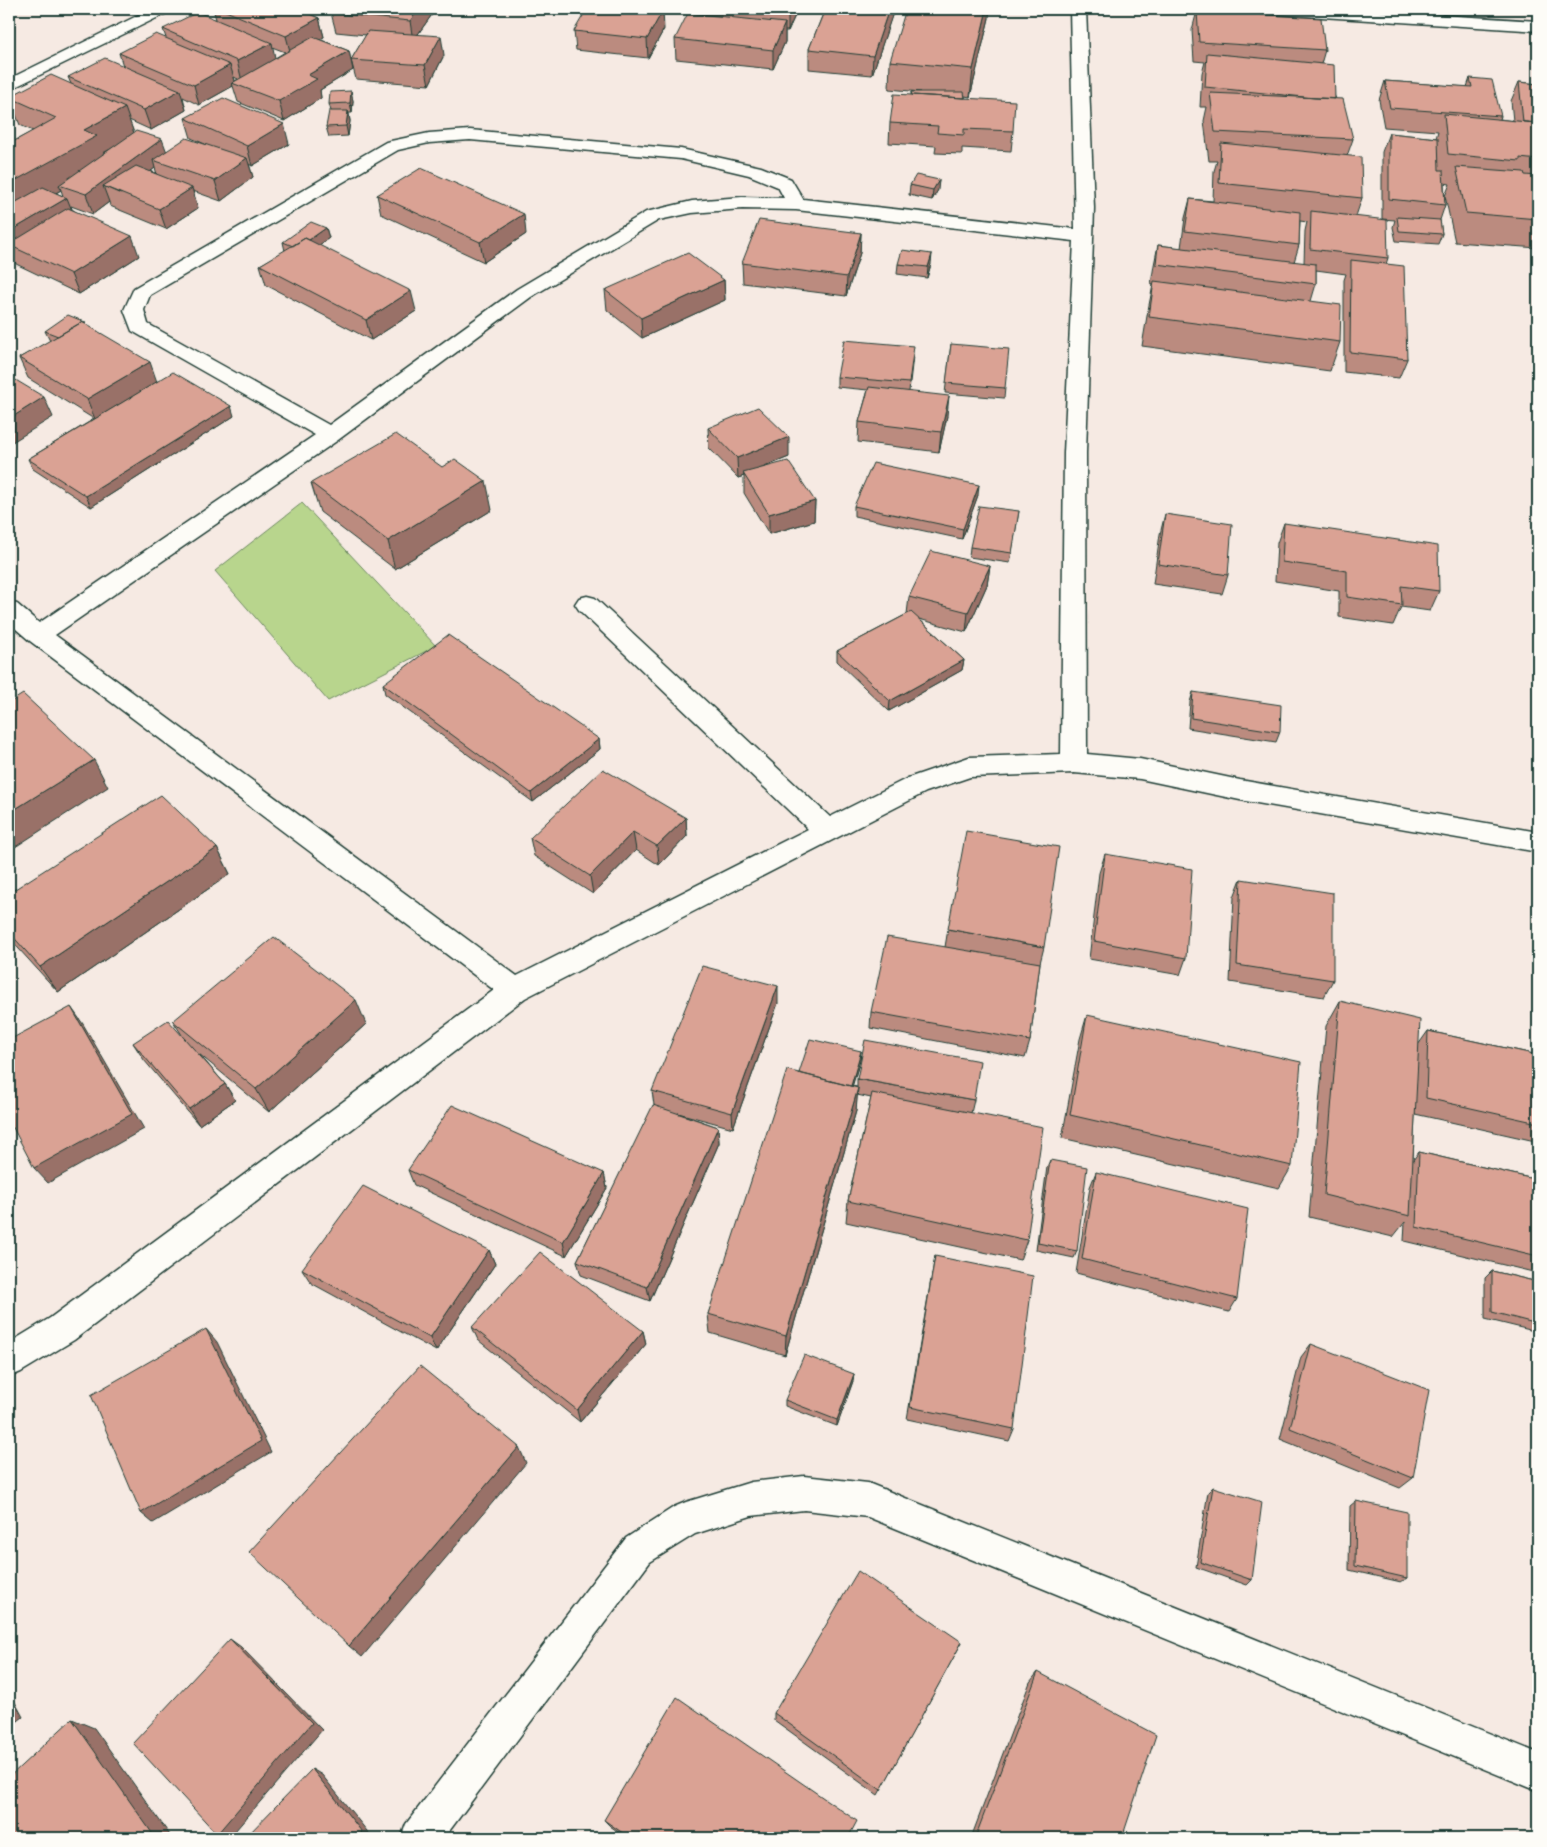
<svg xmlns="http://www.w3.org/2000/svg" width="1547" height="1847" font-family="'Balsamiq Sans',sans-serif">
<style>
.green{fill:#b8d58d;stroke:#6c8960}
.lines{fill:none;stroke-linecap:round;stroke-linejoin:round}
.street-casing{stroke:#1f3d34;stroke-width:3}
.street{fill:#fdfcf7;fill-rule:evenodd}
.wall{fill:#bb8b7f;stroke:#1f3d34;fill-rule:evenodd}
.shaded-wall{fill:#997168;stroke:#1f3d34}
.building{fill:#daa294;stroke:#1f3d34}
</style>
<rect width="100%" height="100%" fill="#f6eae3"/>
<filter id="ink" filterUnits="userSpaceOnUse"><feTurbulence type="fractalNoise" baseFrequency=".02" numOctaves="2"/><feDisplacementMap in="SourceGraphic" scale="10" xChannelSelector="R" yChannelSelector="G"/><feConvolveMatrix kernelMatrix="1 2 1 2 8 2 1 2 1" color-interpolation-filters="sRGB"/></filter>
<g filter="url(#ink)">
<path class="green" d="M302 503 436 646 328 701 215 571Z"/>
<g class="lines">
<g class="street-casing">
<path id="street" d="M151 9H171L169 12 9 90V79Z
M1070 9H1086L1094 208 1086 453 1087 754 1140 759 1240 780 1538 832V852L1240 800 1140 779 1074 773 970 777 926 792 525 998 74 1340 21 1372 9 1377V1343L50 1318 494 990 30 641 9 623V602L17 604 39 623 315 435 132 331 124 310 134 288 386 142 429 133 470 130 681 149 761 167 791 179 803 199 1075 229ZM470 140 681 159 749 175 778 187 784 198 742 197 692 201 646 212 517 289 329 425 148 324 144 310 150 295 398 150 429 143ZM742 209 796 210 1074 241 1064 453 1061 754 969 757 908 778 830 817 595 598 587 596 579 598 575 604 579 610 808 829 517 976 55 635 338 440 531 297 659 220 692 213Z
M1267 9H1346L1538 21V31L1275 14 1269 12Z
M804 1476 868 1483 1538 1753V1791L868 1517 804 1510 751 1516 695 1534 650 1562 444 1838H401L406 1824 626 1538 674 1507 686 1502 751 1482Z"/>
</g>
<use href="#street" class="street"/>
</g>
<path class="wall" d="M213 9H321L311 14 319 18 324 37 319 39 349 51 353 70 320 90 321 98 284 121 238 102 233 86 199 105 183 97 186 110 151 130 129 120 134 133 166 151 205 144 191 138 185 118 289 144 252 166 249 164 253 177 221 201 193 191 198 208 166 229 110 206 109 202 93 214 71 206 72 209 139 256 79 294 16 264 12 255 9 257V144L33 131 20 125 9 97 71 84 68 77 123 66 119 53 166 38 163 29 216 19ZM272 47 285 52 275 58ZM234 77 238 79 235 81ZM155 168 157 174 151 171ZM61 190 63 196 56 193Z
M335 9H436L418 34 444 55 429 85 356 79 351 60 366 35 336 32 331 13Z
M692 9H798L788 31H785V42L773 69 676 59 675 39 692 13Z
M825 9H894L872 75 809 69V49Z
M1197 11 1325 50 1321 64 1353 139 1347 156 1362 198 1356 216 1388 258 1386 264 1407 359 1399 378 1344 372V280L1346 274 1316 270V284L1311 301 1340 342 1330 371 1142 346 1148 310 1153 285 1151 284 1154 265 1158 245 1181 248 1185 218 1190 199 1213 201 1214 171 1217 161H1209L1204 121 1207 107H1200L1202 73 1205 62 1194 61 1192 30ZM1300 221 1307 222 1305 231 1304 263 1294 262 1299 245Z
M989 18 970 97 965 96V98L1013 131 1011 151 962 148V154L935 153 936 146 889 143 890 123 911 95V92H921L889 89 890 61Z
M664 29 648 58 576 50 574 31Z
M1470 78 1501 116 1500 119 1513 121 1511 101 1519 82 1538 84V248L1455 242 1445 196 1450 184 1444 183 1445 205 1440 220 1442 234 1438 244 1396 241 1393 227 1395 220 1382 219V152L1389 133 1436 138 1438 131 1384 127 1379 100 1385 81 1467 87Z
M351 91 353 101 352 113H349L350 121 348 136 329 137 326 127 331 111 329 104Z
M910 185 938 190 932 200 909 195Z
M377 195 526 234 484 262 381 214Z
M326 228 329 238 319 245 416 311 371 340 266 285 260 265 285 251 283 242Z
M861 233 860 253 846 296 743 283 742 263Z
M898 264H931L927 278 897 274Z
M724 280 725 300 642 338 607 310 605 290Z
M85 322 86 325 157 381 234 416 91 507 33 469 28 459 94 419 28 378 19 358 50 341 45 331Z
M951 344 1005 388 1004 398 945 393Z
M913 356 909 391 947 416 939 452 858 442 859 422 868 390 837 387V377Z
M708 428 789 457 761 468 815 501 814 521 769 534 744 493V476L738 478 709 448Z
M442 467 492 510 395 569 320 512 311 483Z
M978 495 962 539 854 516V506Z
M1019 511 1010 563 969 557 970 547Z
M1165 514 1228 575 1222 594 1153 584 1160 534Z
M1284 523 1439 591 1430 611 1401 607 1393 625 1339 617V591L1275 581 1277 543Z
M990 566 987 585 966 632 919 619 964 660 962 670 889 711 837 661V651L907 614 909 597Z
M383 684 599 739 600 749 533 802 385 694Z
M1193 692 1280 732 1276 742 1188 728 1190 702Z
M686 818 687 836 659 865 636 850 593 894 534 856 530 838Z
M217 848 230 874 58 992 9 938V893Z
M1105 854 1186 958 1180 975 1089 959 1099 873Z
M1241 879 1333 980 1324 997 1230 982 1234 897Z
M948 929 1044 947 1040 963 1030 1041 1025 1058 870 1028 871 1012 945 947Z
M1340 1001 1418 1045 1428 1031 1538 1055V1137L1535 1141 1415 1114 1413 1160 1419 1152 1538 1180V1267L1533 1272 1404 1241 1405 1222 1393 1237 1309 1217 1326 1026Z
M778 1003 733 1128 678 1113 718 1127 719 1143 650 1301 581 1275 577 1261 654 1105 652 1091Z
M1087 1015 1292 1166 1279 1188 1062 1138 1080 1039Z
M173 1021 366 1024 269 1112 199 1054 225 1084 235 1100 199 1125 144 1060 133 1043 182 1035Z
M861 1051 860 1060 852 1086 857 1087V1079L974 1100 971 1113 1027 1240 1020 1260 846 1222 848 1201 871 1098 857 1095 856 1111 785 1355 710 1333 708 1314 799 1073Z
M1050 1160 1077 1251 1074 1258 1036 1250 1047 1167Z
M408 1170 604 1173 607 1188 566 1256 414 1185Z
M1096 1172 1237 1299 1229 1312 1076 1273 1090 1187Z
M489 1250 495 1264 436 1351 311 1283 302 1269Z
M935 1256 1014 1429 1009 1441 907 1419Z
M1492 1271 1538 1282V1332L1485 1319V1278Z
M472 1327 643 1331 646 1344 580 1422 478 1340Z
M1311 1344 1413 1478 1400 1488 1280 1439 1301 1357Z
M854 1374 853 1381 837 1426 785 1406V1400Z
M1213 1487 1252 1580 1247 1585 1196 1567 1208 1492Z
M1356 1501 1407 1578 1401 1582 1349 1570 1350 1506Z
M962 1642 878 1795 774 1720V1713Z
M1038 1672 1122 1838H971L1030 1682Z
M604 1820 848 1838H627L610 1826Z
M1435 1835 1443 1838H1427V1837Z"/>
<path class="shaded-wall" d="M299 9H321L297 21Z
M419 9H436L413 41 410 21Z
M790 9H798L788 31V12Z
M889 9H894V10L872 75 873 56Z
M987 9H990L989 18 970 97 973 69Z
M663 10 664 29 648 58 647 39Z
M319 18 324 37 291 55 286 36Z
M785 23V42L773 69V50Z
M9 33 11 39 9 40Z
M441 36 444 55 429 85 425 65Z
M272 43 276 63 242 81 237 61Z
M349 51 353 70 320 90 321 98 284 121 279 101 308 75Z
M230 65 236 84 232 83 233 86 199 105 194 85Z
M180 90 186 110 151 130 144 110Z
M351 91 353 101 352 113 350 103Z
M125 108 135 136 103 153 108 164 59 185 61 190 9 219V184L84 130Z
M348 111 350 121 348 136 346 126Z
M284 124 289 144 252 166 247 146Z
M162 139 169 158 153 160 155 168 121 194 103 186 109 202 93 214 86 194Z
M247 158 253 177 221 201 215 181Z
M939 180 938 190 932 200 933 190Z
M192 188 198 208 166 229 159 209Z
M67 198 75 218 9 245V232Z
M524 214 526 234 484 262 480 242Z
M326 228 329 238 301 258 298 248Z
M861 233 860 253 846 296 847 277Z
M132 236 139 256 79 294 71 274Z
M9 248 12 255 9 257Z
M932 254 931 264 927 278 928 267Z
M724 280 725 300 642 338 641 318Z
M411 291 416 311 371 340 366 320Z
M150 362 157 382 95 419 87 399Z
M949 396 947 416 939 452 941 432Z
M44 397 53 417 9 444V419Z
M231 406 234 416 91 507 86 496Z
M789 437V457L745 475 743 473 744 476 738 478 737 458Z
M486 481 492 510 395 569 388 541Z
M979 485 978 495 962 539 963 529Z
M815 501 814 521 769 534V514Z
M990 566 987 585 966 632 968 612Z
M964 660 962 670 889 711 890 701Z
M599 739 600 749 533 802 531 793Z
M94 760 108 787 9 851V813Z
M686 818 687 836 659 865 657 846Z
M633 832 636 850 593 894 590 876Z
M217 848 230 874 58 992 40 967Z
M778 986V1003L733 1128 732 1113Z
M356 1000 366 1024 269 1112 256 1089Z
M71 1007 83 1024 144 1129 48 1183 34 1168Z
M861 1051 860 1060 848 1101 849 1093Z
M225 1084 235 1100 199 1125 189 1109Z
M858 1088 856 1111 785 1355 786 1336Z
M718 1127 719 1143 650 1301 647 1287Z
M604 1173 607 1188 566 1256 563 1242Z
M489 1250 495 1264 436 1351 430 1338Z
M206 1329 217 1342 271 1452 153 1523 141 1513Z
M643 1331 646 1344 580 1422 577 1410Z
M854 1374 853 1381 837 1426V1420Z
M519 1447 526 1463 362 1657 349 1646Z
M230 1639 241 1647 322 1730 229 1838 217 1834Z
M9 1691 23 1717 9 1728Z
M72 1719 94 1728 172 1838H146Z
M312 1769 322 1775 371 1836 369 1838H355Z"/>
<path class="building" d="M221 9H297L319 18 286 36Z
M335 9H419L410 21 331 13Z
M587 9H653L663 10 647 39 574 31Z
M756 9H790L788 12Z
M825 9H889L873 56 809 49Z
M906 9H987L973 69 890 61Z
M1197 11 1321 18 1325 50 1199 42Z
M198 12 272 43 237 61 163 29Z
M688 13 785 23 773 50 675 39Z
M368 31 441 36 425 65 351 60Z
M156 34 230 65 194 85 119 53Z
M313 37 349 51 308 75 317 79 279 101 232 83Z
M1207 53 1334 65 1335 99 1314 98 1205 87Z
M105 58 180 90 144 110 68 77Z
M51 75 125 108 84 130 97 136 9 184V144L56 118 9 97Z
M1470 78 1492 80 1501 116 1390 108 1385 81 1472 87Z
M1519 82 1538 84V123L1523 122Z
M351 91 350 103 329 104 330 92Z
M911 92H964L965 98 912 95Z
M1210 93 1343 99 1353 139 1215 132Z
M894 94 1015 101 1013 131 964 129V135L937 133 938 126 890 123Z
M223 98 284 124 247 146 185 118Z
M329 111H348L346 126 326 127Z
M1444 114 1538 123V160L1520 158V161L1448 154Z
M136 131 162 139 86 194 59 185Z
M1389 133 1438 138 1439 170H1443L1445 205 1389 199Z
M186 138 247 158 215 181 153 160Z
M1221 143 1361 157 1362 198 1219 183Z
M136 166 192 188 159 209 103 186Z
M1456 167 1524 172 1525 175 1538 176V219L1466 213Z
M421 168 524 214 480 242 377 195Z
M916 175 939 180 933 190 910 185Z
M43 187 67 198 9 232V206Z
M1190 199 1300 212 1299 245 1185 231Z
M68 208 132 236 71 274 9 245V244Z
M1311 211 1387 220 1388 258 1310 249Z
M1397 217 1440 220 1442 234 1399 231Z
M759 220 861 233 847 277 742 263Z
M311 222 326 228 309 240 305 238 293 246 283 242Z
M305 238 411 291 366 320 260 265Z
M1158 245 1316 264V284L1156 264Z
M902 250 932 254 928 267 898 264Z
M688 253 724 280 641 318 605 290Z
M1351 260 1404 266 1407 359 1350 352Z
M1154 281 1341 305 1340 342 1149 317Z
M68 315 85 322 83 323 82 322 58 336 45 331Z
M82 322 150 362 87 399 19 358Z
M844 340 914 346 909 383 837 377Z
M951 344 1009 349 1005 388 946 383Z
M173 372 231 406 86 496 28 459Z
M9 376 44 397 9 419Z
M869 387 949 396 941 432 859 422Z
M758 407 789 437 737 458 708 428Z
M396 434 442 467 455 459 486 481 388 541 311 483Z
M788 461 815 501 769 514 743 473Z
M873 463 979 485 963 529 854 506Z
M979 506 1019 511 1012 553 970 547Z
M1165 514 1232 524 1228 575 1158 564Z
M1284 523 1438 546 1439 591 1401 586 1402 605 1347 597V571L1282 562Z
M931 551 990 566 968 612 909 597Z
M911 612 964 660 890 701 837 651Z
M448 635 599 739 531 793 383 684Z
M1193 692 1281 705 1280 732 1191 718Z
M23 694 94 760 9 813V703Z
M603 769 686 818 657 846 633 832 590 876 530 838Z
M161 795 217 848 40 967 9 932V893Z
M966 831 1059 847 1044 947 948 929Z
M1105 854 1192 869 1186 958 1094 941Z
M1241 879 1333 893V980L1237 965Z
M274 937 356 1000 256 1089 173 1021Z
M887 937 1040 963 1030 1041 871 1012Z
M702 966 778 986 732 1113 652 1091Z
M1340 1001 1420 1020 1410 1216 1324 1195Z
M71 1007 132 1114 34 1168 9 1120V1040Z
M1087 1015 1301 1062 1292 1166 1070 1115Z
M168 1020 225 1084 189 1109 133 1043Z
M1428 1031 1538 1055V1123L1426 1098Z
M810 1039 861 1051 851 1086 799 1073Z
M865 1040 980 1061 974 1100 857 1079Z
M787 1070 858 1088 786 1336 708 1314Z
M872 1093 1043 1127 1027 1240 848 1201Z
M452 1105 604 1173 563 1242 408 1170Z
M653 1105 718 1127 647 1287 577 1261Z
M1419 1152 1538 1180V1256L1416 1227Z
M1050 1160 1087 1167 1077 1251 1038 1243Z
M1096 1172 1248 1209 1237 1299 1082 1259Z
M363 1186 489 1250 430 1338 302 1269Z
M540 1252 643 1331 577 1410 472 1327Z
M935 1256 1033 1276 1014 1429 910 1407Z
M1492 1271 1538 1282V1324L1492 1312Z
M206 1329 261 1441 141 1513 91 1395Z
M1311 1344 1429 1390 1413 1478 1290 1428Z
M804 1355 854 1374 837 1420 785 1400Z
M420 1366 519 1447 349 1646 249 1552Z
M1213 1487 1262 1502 1252 1580 1200 1562Z
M1356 1501 1407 1512V1578L1355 1566Z
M858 1571 962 1642 881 1790 774 1713Z
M230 1639 312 1723 217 1834 133 1743Z
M1038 1672 1156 1735 1122 1838H975Z
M677 1697 857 1821 848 1838H630L604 1820Z
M72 1719 152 1833 146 1838H9V1777Z
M312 1769 362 1832 355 1838H245Z
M1435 1835 1443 1838H1434Z"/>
</g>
<rect width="1547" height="1847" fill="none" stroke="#fdfcf7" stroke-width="30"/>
<rect x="15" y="15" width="1517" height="1817" fill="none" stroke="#1f3d34" stroke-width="2" filter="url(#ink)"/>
</svg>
